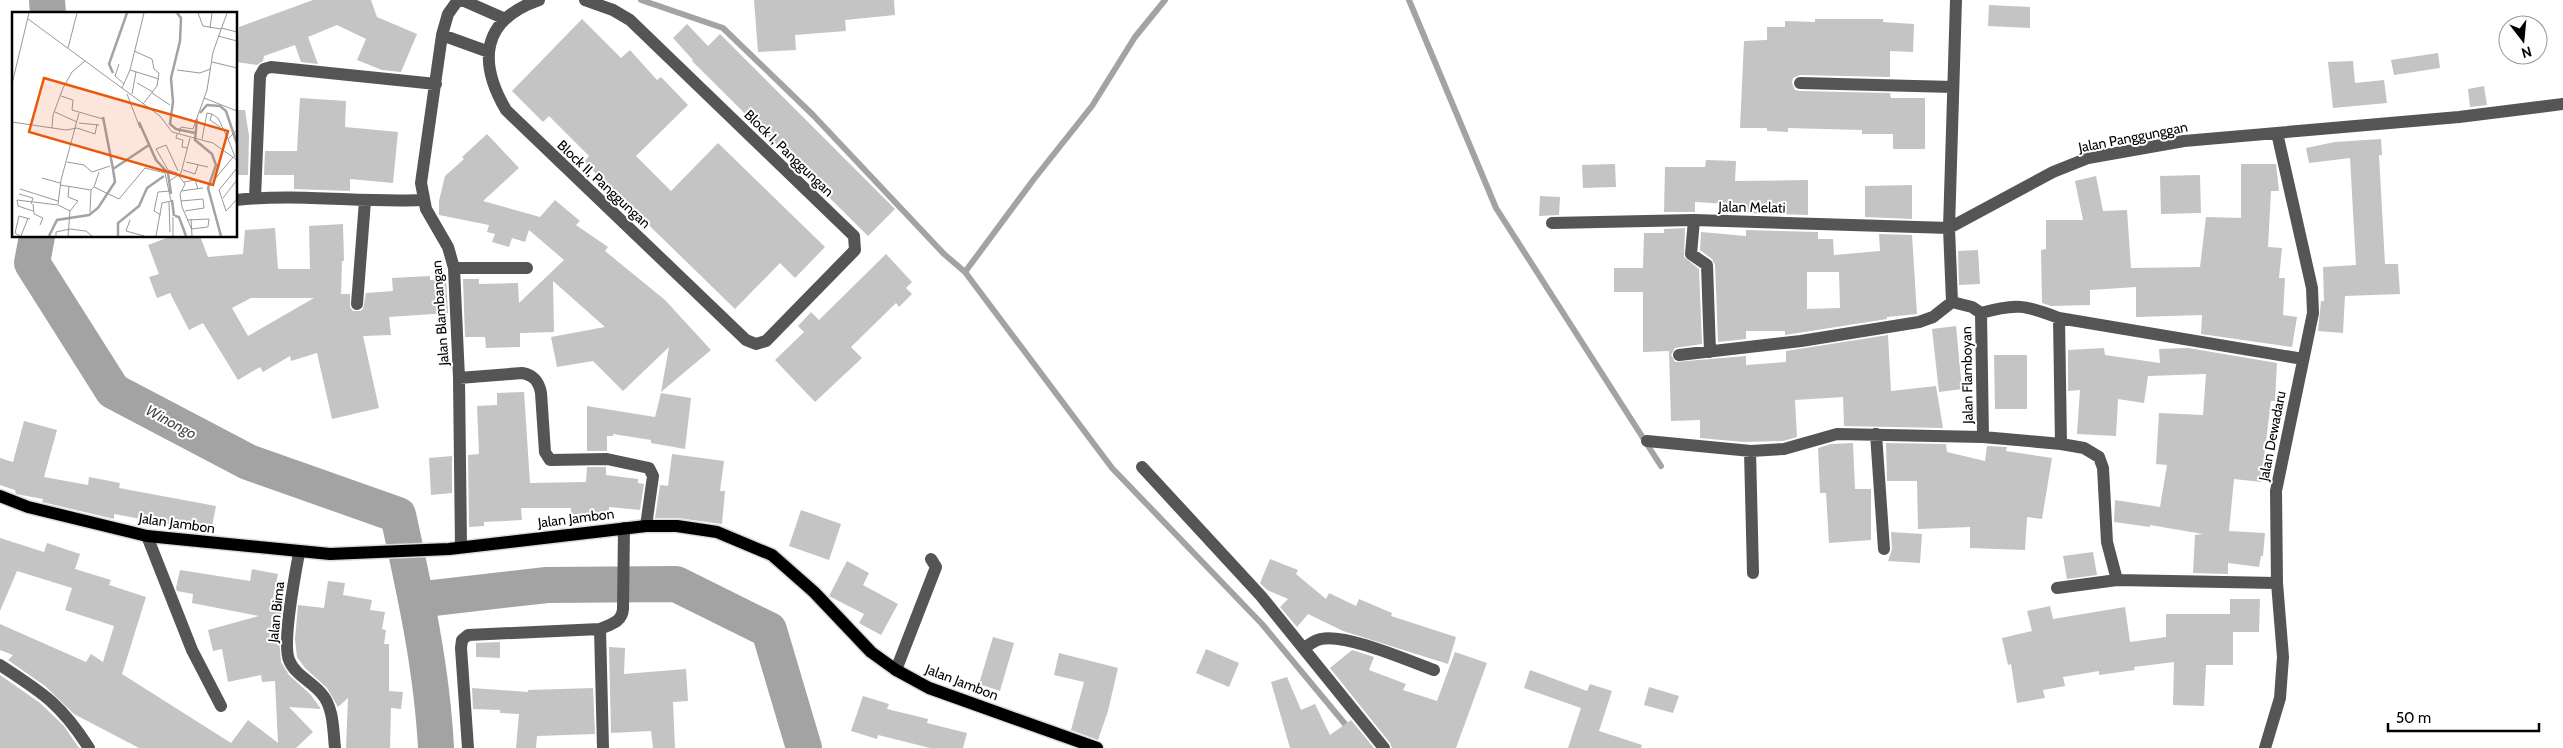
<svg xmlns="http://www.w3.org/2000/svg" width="2563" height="748" font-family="Cabin,sans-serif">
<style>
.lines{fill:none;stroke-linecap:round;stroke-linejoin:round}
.stream{stroke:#a3a3a3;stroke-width:6}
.river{stroke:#a3a3a3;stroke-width:36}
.building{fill:#c4c4c4;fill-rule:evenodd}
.major-casing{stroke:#dbdbdb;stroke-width:15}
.minor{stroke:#555;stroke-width:12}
.major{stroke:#000;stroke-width:12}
.labels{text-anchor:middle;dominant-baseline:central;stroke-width:4;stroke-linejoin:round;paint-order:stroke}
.street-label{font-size:14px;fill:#000;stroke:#fff}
.water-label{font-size:15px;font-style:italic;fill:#444;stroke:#fff}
.inset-river{fill:none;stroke:#a3a3a3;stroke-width:2.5}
.inset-road{fill:none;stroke:#999;stroke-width:1}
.view{fill:#e8590c;fill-opacity:0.15;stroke:#e8590c;stroke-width:2.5}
.inset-edge{fill:none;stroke:#000;stroke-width:2.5}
</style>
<rect width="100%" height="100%" fill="#fff"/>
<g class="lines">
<path class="stream" d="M641 0 723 28 813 115 944 254 965 272 1112 468 1262 624 1350 730
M1409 0 1496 208 1661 466
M965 272 1034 179 1092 106 1135 37 1165 0"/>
<path class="river" d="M47 0 48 14
M37 236 32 263 113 391 248 462 398 515C415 592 432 669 436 748
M416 600 547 585 676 584 769 630 804 748"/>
</g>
<path class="building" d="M313 0H371L377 17 417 34 401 72 382 70 357 60 366 39 337 25 308 37 318 64 301 62 295 45 264 56 263 61 257 65 236 62 239 27Z
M754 0H894L895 15 845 20 846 31 795 35 796 50 758 52Z
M1989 5 2030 7V28L1988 26Z
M582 19 621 58 630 50 657 80 661 77 688 105 636 156 671 191 718 143 825 247 795 278 780 263 735 309 584 162 589 156 549 116 543 122 512 91Z
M1815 19H1883V22L1914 24 1913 52 1890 51V77L1800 75 1793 78 1792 83 1795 90 1800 91 1890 93 1891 98H1925V149H1893V134H1862V130L1788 128V132L1767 131V128H1740L1744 41 1767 40V27H1785V21L1815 22Z
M687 24 708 46 720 34 895 209 868 236 692 61 693 60 673 38Z
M2438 53 2440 68 2394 75 2391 60Z
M2353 61 2355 83 2384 80 2387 103 2333 108 2328 62Z
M2484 86 2487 105 2470 107 2468 89Z
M300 98 346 101 345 127 398 132 393 183 350 179V191L294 189V175H264L265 151H297Z
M236 110H245L249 136 248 175H236Z
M487 134 519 168 483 201 540 217 555 200 580 221 576 225 608 247 605 251 665 300 711 350 661 392 669 347 623 391 593 361 557 367 551 337 605 327 553 281 554 332 520 333V347L486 348 485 337H465L463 279H479V284L518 283 519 303 564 260 529 230 525 242 512 238 509 247 492 242 495 234 487 232 489 225 439 215V201L445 176 464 159 462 157Z
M2381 139 2382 155H2379L2385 264H2398L2400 294 2345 296 2343 333 2318 331 2321 301H2324L2323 267 2356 265 2350 158 2309 163 2306 148 2335 142Z
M1706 160 1736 161 1735 181 1808 180V215L1746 213V205L1695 202V212H1664L1665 167H1705Z
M1615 164 1616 187 1583 188 1582 165Z
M2241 164H2276L2279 191H2271L2268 247 2282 248 2279 278H2285L2283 315 2297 317 2292 347 2201 334 2202 315 2136 317V287L2090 290V305L2051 306 2042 303 2041 250 2046 249V220H2083L2075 181 2096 176 2103 211 2127 210 2131 268 2200 267 2206 217 2241 218Z
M2200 175 2201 213 2161 214 2160 176Z
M1912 185V219L1865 217V186Z
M1540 196 1560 197 1559 215 1539 216Z
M343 224 344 261H342L341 294H350V307L353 311H360L363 309 366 293 393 291 392 278 430 276V280H446L448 313 389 317 391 335 363 336 379 408 332 419 317 353 291 361 290 356 263 372 260 367 238 380 203 323 189 330 170 293 157 298 149 277 159 274 148 245 172 236H200L208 257 243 254 245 230 275 228 278 269H310L309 226ZM251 298H314L248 336 232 308Z
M1685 228 1684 257 1699 269 1702 344 1675 348 1671 355 1675 362 1746 356V365L1786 362V351L1888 335 1891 391 1936 386 1943 428 1844 426 1843 397 1795 400 1797 437 1783 441 1744 442 1700 438V420L1671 421 1669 351 1643 352V292H1614V268H1643L1644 233H1664V229Z
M1746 230 1818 232V239H1833L1834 255 1880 251 1879 234 1912 235 1917 314 1887 317V319L1785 335V331H1746V339L1718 342 1715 265 1712 259 1700 250 1701 232 1746 236ZM1807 272H1839L1840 308 1807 309Z
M1978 250 1980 284 1959 285 1958 251Z
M886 254 912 282 906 288 912 294 899 307 896 303 851 347 862 358 815 402 775 360 804 332 798 326 811 312 819 320Z
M1956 326 1962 389 1939 392 1932 329Z
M2104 348 2105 355 2160 363 2159 349 2188 348 2277 363 2275 401H2271L2261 482 2234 479 2229 531 2265 533 2263 556H2261L2259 567 2228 563V574L2193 573 2195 535 2203 534 2150 525V527L2114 522 2115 500 2160 507 2167 465 2156 464 2159 413 2203 415 2206 374 2148 376 2144 403 2118 399 2116 436 2077 434 2080 390 2068 391V350Z
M1994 355H2027V409H1995Z
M524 392 530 483 586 482 587 467H606V475L638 479V483L644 484 640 510 609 507V515L571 514V508H521L522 520 484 522V526L469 527 468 455 479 454 477 406 497 405V393Z
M661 393 691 398 685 449 651 443V440L613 434V436H607V451H587V406L655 417Z
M24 421 57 430 44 477 88 485 89 477 120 483 119 488 216 506 211 532 114 514V519L42 502 43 499 16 494 15 490 0 485V458L13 462Z
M1853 443 1855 489H1871V540L1829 543 1826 493H1820L1818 448 1831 444Z
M1886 443 1946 444 1947 452 1985 461 1987 446 2007 447 2006 451 2052 458 2042 519 2027 517 2025 550 1970 548V527L1918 529 1917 481H1887Z
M672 454 724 461 720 491H725L722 524 678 518H655L660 485 668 486Z
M452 456V493L431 495 429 458Z
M801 510 841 524 829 560 789 546Z
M1891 532 1922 534 1920 563 1888 561 1892 549Z
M0 538 44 552 47 543 80 554 75 569 111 580 109 585 146 597 122 674 231 743 248 720 278 743 275 681 262 682 261 675 228 682 222 649 213 651 208 630 259 616 192 603 193 594 177 591 176 588 180 570 250 581 252 569 278 574 272 603 282 604 279 639 281 662 289 675 311 695 321 709 289 707 313 732 296 748H139L74 714 45 686 8 660 13 655 0 650V624L86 662 91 654 103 662 114 626 65 610 72 588 17 571 0 611Z
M2093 552 2097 575 2067 579 2063 556Z
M1270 559 1298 570 1296 574 1326 599 1329 593 1356 606 1359 599 1392 613 1391 616 1456 637 1448 664 1343 631 1308 614 1297 627 1280 607 1288 599 1267 590 1260 583Z
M847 561 869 573 863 585 898 604 881 635 859 623 864 614 829 596Z
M328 581 345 583 343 595 372 600 370 610 385 612 382 629 386 630 384 644H389V691L403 692 401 709 391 708 390 748H346L348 698 338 707 327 688 305 668 297 657 295 639 298 605 324 608Z
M2230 599H2260L2259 632H2233V665H2206L2204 706 2173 705 2174 662 2134 667 2135 670 2099 675V671L2063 677 2065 686 2043 690 2045 698 2017 703 2011 664 2008 665 2002 638 2032 631 2027 611 2050 606 2053 619 2125 607 2130 642 2166 637V614H2230Z
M993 637 1014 643 1000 691 979 684Z
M500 642V658L476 657V643Z
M609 647 625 648 624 674 686 669 688 701 673 702 675 748H653L651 731 611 733Z
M1206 649 1239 663 1229 687 1196 673Z
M1352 650 1374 657 1369 670 1406 684 1403 690 1437 701 1455 652 1487 663 1456 748H1392L1390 743 1330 668Z
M1059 653 1118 668 1108 711 1098 740 1071 730 1084 682 1054 675Z
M1530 670 1587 691 1590 684 1612 691 1599 731 1642 745 1641 748H1568L1581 708 1524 688Z
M0 675 40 703 64 726 79 748H0Z
M1287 677 1301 710 1315 704 1330 735 1351 720 1374 748H1290L1271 682Z
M1649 687 1679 696 1673 713 1644 705Z
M472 688 528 692V690L593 688 595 734 537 736 536 748H516L519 714 500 713V710L473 709Z
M863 696 889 704 887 709 928 719 927 723 967 733 963 748H930L878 735 877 739 851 731Z"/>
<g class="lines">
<g class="major-casing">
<path id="major" d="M0 496 28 507 147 536 330 554 449 549 646 526H677L717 532 772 555 814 592 871 652 896 670 929 688 1097 748"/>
</g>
<path class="minor" d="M458 0 448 14 442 35 421 183 426 209 448 247 454 268 459 378 461 547
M462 0 503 18
M539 0C481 20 478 62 506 110L746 340 756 344 766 341 855 250 854 236 630 20 613 10 585 0
M442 35 489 52
M1800 83 1953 87
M255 198 260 76 264 69 271 67 436 84
M236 200C298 193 361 203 422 200
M1552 223 1694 220
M1949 228 2053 172 2088 158 2184 141 2459 117 2563 104
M454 268H527
M1952 302 1949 228 1956 0
M1952 302 1972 307 1981 313 1983 437
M357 304 365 201
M1981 313C2016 303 2025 305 2059 318L2303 359
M2059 318 2061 444
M1710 352 1707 265 1691 254 1694 220 1949 228
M1679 355 1801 341 1919 322 1933 317 1952 302
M459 378 522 373C534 375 539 382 541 393L545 452 550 460 607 459 649 468 653 476 646 526
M1876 434 1884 549
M1647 441 1751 451 1784 449 1837 434 1983 437 2061 444 2084 448 2099 457 2103 468 2107 542 2117 580 2277 583
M1750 451 1753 573
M1142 467 1261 596 1384 748
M147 536 192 650 221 706
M299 553C295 575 282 642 289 660 295 675 311 681 321 693 334 707 333 730 335 748
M2057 588 2117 580
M600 629 603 748
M1304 648C1310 644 1315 640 1321 639 1345 633 1409 661 1434 670
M0 665C43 693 61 704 89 748
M896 670 936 567 931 559
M468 748 461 648 462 640 468 635 600 629C611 624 622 622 623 609L624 528
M2265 748 2280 698 2283 657 2277 583 2276 491 2313 313 2312 288 2277 133"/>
<use href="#major" class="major"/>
</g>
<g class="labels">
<g class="street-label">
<text transform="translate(2133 137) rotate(-11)">Jalan Panggunggan</text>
<text transform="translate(789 153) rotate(44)">Block I, Panggungan</text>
<text transform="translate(604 184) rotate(43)">Block II, Panggungan</text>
<text transform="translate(1752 207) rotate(1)">Jalan Melati</text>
<text transform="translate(440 313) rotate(-94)">Jalan Blambangan</text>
<text transform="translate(1967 375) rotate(-91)">Jalan Flamboyan</text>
<text transform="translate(2272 436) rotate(-79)">Jalan Dewadaru</text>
<text transform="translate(576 518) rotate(-7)">Jalan Jambon</text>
<text transform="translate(177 523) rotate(8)">Jalan Jambon</text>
<text transform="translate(276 612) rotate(-84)">Jalan Bima</text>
<text transform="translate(962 682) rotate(21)">Jalan Jambon</text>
</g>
<g class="water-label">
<text transform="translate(171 422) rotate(28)">Winongo</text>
</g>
</g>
<g transform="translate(12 12)">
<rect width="225" height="225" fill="#fff"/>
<path class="inset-river" d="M165 1 169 6 168 29 159 66 161 90 158 112 164 117 183 121M101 61 97 52 115 1M188 101 195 93 208 94 214 99 225 132M91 105 101 157 137 133M185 107 183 128 200 142 204 153 196 176 209 224M127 110 144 148 156 161 159 182M160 188 162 204M163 204 167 205 174 224M37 224 45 208 77 203 86 196 103 170 101 157M106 224V211L127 194 135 176 152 164"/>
<path class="inset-road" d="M186 1 191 14 209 17M16 7 148 104 160 120 201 131 225 148M198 16 200 1M209 16 225 20M206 24 225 29M56 36 65 1M122 39 140 47 142 57 147 61 145 74 131 92M200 50 225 56M107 52 103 64 112 72M118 58 147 67M165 58 188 61 198 57M125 71 141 80M0 72 17 1M110 76 118 58 132 1M140 81 158 93M115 82 128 116M120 82 124 60M49 84 61 88 60 98 91 107M192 86 225 99M43 100 65 110M200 102 206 106 216 127M200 102 198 108 208 115M0 110 54 118 65 116M67 111 87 113M40 116 41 103 51 76 60 60 73 49M65 116 83 122 85 112M167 121 169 115 181 117 195 78 201 40 215 1M165 122 164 126 171 128 170 135 175 136M190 127 195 101 200 102M223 145 216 127 225 118M55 150 72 153 80 160 98 154M174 150 196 155M225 156 207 178 214 199 225 187M171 158 183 162 186 153M165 161 156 158 144 137 154 133 166 159M167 164 173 172 168 182 170 195 180 218M30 166 48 171M203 167 221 145M156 170 169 161 178 126M172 170 183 168 186 177M48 173 79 178 82 175 107 187 133 156 153 161 159 189 150 191 144 224M57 174 56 185 66 189 58 199M82 175 87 160M8 177 46 189M169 179 191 176M7 182 21 186 19 192M211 186 225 168M169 189 191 187 192 196 173 199M157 190 158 220M21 192 22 202 31 206 28 213M46 192 49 168 67 101M21 199 6 194 5 188 46 193 58 199 56 224M78 200 79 178M149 203 142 199 146 180 158 179M179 207 180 224M118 208 114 219 132 224M175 208 197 207 196 215 179 217M8 224 3 221 7 204 18 207M9 224 16 206M44 224V220L58 217 74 219 80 224M161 224V205"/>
<path class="view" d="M32 66 216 119 201 173 17 120Z"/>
<rect width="225" height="225" class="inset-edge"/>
</g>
<g transform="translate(2523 40) rotate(164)"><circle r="24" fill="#ffffff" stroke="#999999"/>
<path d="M0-4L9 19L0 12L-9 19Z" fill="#000000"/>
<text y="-8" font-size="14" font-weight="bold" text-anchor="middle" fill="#000000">N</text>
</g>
<path d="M2388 723v8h151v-8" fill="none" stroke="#000000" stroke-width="2.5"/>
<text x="2396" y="723" font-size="15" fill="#000000" stroke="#ffffff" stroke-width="4" paint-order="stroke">50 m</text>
</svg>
